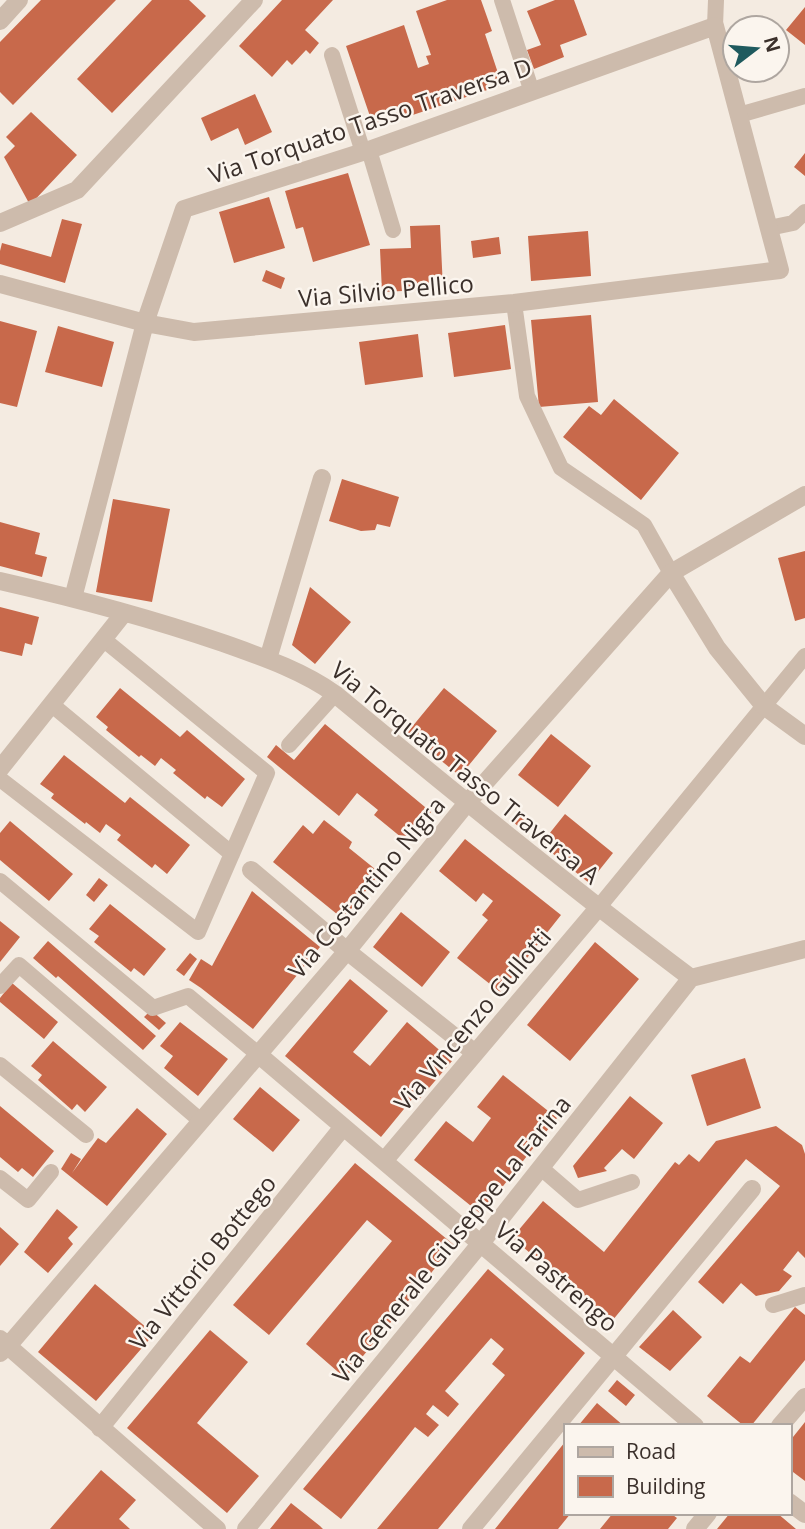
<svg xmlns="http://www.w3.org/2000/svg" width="805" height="1529" font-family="'Open Sans',sans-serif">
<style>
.building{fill:#c8694b}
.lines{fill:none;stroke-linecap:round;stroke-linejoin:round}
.service{stroke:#cdbbac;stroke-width:16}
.minor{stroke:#cdbbac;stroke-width:18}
.labels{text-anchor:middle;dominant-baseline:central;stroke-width:5;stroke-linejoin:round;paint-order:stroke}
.street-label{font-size:24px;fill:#3b302b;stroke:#fbf5ee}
</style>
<rect width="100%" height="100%" fill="#f4ebe1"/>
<path class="building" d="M41 0H116L13 105 0 92V42Z
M152 0H189L206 16 112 113 77 79Z
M282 0H333L305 30 319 43 310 54 306 50 292 65 287 60 272 77 239 46Z
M447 0H481L492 31 485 34 502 85 374 128 346 46 404 25 418 68 429 64 426 56 431 55 416 11Z
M555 0H574L587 35 560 45 564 57 534 69 527 50 541 45 527 11Z
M805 7V45L786 30Z
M255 94 272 132 245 145 238 128 211 141 201 118Z
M31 112 77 155 30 205 4 157 15 146 6 137Z
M805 153V176L794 167Z
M348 173 370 245 313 262 303 227 296 229 285 191Z
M269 197 285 248 234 263 219 212Z
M62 219 82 224 65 283 0 264V251L2 243 51 257Z
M440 225 443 289 382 292 380 249 411 248 410 226Z
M588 231 591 276 531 281 528 236Z
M499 237 501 254 473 258 471 241Z
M266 270 285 278 281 289 262 281Z
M591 315 598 402 539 407 531 320Z
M0 321 37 331 17 407 0 403Z
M505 325 511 369 454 377 448 333Z
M58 326 114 342 102 387 45 372Z
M418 334 423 377 365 385 359 342Z
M614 399 679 453 641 500 563 437 589 406 601 415Z
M342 479 399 497 390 527 377 524 375 530 361 531 329 521Z
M113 499 170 509 152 602 96 592Z
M0 522 40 533 35 554 47 557 42 577 0 566Z
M805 551V618L795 621 778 558Z
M310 587 351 622 315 664 292 645Z
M0 607 39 617 32 645 25 643 22 656 0 651Z
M120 688 180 737 187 730 245 779 222 807 207 796 205 799 173 773 176 770 161 758 155 766 141 755 139 757 106 730 108 727 96 717Z
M444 688 497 731 460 776 407 733Z
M325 724 431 812 407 842 374 815 378 810 357 793 339 816 267 757 276 745 294 760Z
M551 734 591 766 558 807 518 775Z
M64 755 125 803 130 797 190 845 167 874 155 864 152 868 117 840 121 835 106 824 100 833 86 822 85 824 51 798 54 794 40 784Z
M518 811 535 825 527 834 511 820Z
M565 814 613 853 589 883 541 844Z
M324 820 352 842 349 848 380 873 343 919 273 862 303 825 313 834Z
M10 821 73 874 49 901 0 860V833Z
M465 839 561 915 500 992 457 958 488 920 482 915 493 901 483 893 476 902 439 871Z
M99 878 108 885 94 902 86 895Z
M252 891 320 947 253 1029 201 988 189 980 201 959 212 966Z
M110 904 166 949 144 976 134 968 131 972 94 942 99 936 89 929Z
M401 912 450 952 422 987 373 947Z
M0 921 20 937 0 962Z
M48 941 156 1036 143 1050 58 976 56 978 33 958Z
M595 942 639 979 570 1061 527 1025Z
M190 953 197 959 184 976 176 970Z
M350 979 388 1011 353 1052 370 1066 407 1022 452 1061 417 1102 413 1098 381 1137 285 1056Z
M12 983 58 1022 44 1039 0 1002V998Z
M151 1010 166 1023 159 1030 144 1017Z
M180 1022 228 1059 198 1096 164 1068 173 1056 160 1046Z
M53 1041 107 1087 85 1112 77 1104 72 1110 38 1080 42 1075 31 1066Z
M745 1058 761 1108 707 1126 691 1075Z
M503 1075 557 1118 481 1214 414 1160 446 1121 473 1142 491 1118 477 1107Z
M260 1087 300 1120 273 1152 233 1119Z
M630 1096 663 1123 634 1159 622 1149 604 1168 607 1171 578 1178 573 1166Z
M0 1106 54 1151 33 1177 22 1168 18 1172 0 1157Z
M137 1108 167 1134 107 1206 61 1169 71 1153 81 1159 72 1173 98 1138 106 1143Z
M776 1126 802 1145 805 1154V1258L798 1251 783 1270 792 1276 779 1291 756 1296 741 1283 723 1304 698 1282 780 1186 746 1159 612 1321 512 1238 543 1201 604 1252 675 1162 679 1165 689 1154 699 1162 716 1141Z
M355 1163 454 1245 345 1378 306 1344 392 1241 367 1220 269 1335 233 1305Z
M57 1209 78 1227 68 1238 73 1244 48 1273 24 1252Z
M0 1227 19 1244 0 1266Z
M488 1269 585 1353 438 1529H377L505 1375 492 1364 504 1349 491 1338 445 1391 459 1404 448 1417 433 1405 426 1414 439 1425 428 1437 415 1427 341 1519 303 1489Z
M95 1284 154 1334 96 1401 38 1352Z
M795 1307 805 1315V1360L751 1426H744L707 1396 740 1356 750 1363Z
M673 1310 702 1337 670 1371 639 1347Z
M210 1330 248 1362 197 1423 259 1476 227 1513 127 1428Z
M617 1380 635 1395 626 1406 608 1391Z
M597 1403 624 1426H578Z
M805 1422V1481L789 1469V1442Z
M565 1442V1513H571L558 1529H495Z
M101 1470 136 1500 119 1519 130 1529H50Z
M291 1503 320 1526 323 1529H270Z
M613 1513H670L677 1518 668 1529H600Z
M730 1513H777L796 1529H717Z"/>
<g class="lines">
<path class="service" d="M502 0 532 92
M715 26 716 0
M332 55 363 152
M739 115 805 96
M369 150 393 230
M769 228 793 223 805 212
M514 303 527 396 561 468 644 525 671 573
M51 704 232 854
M289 745 335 694
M0 779 198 932 267 773 103 639
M0 881 153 1008 188 996 258 1054
M598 908 805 656
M0 986 19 965 201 1121
M0 1065 86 1135
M541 1168 578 1200 632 1182
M0 1178 28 1200 51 1172
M773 1305 805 1295"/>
<path class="minor" d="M0 21 19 0
M0 223 77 190 254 0
M0 284 145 323 194 332 514 303 780 270 715 26 369 150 184 209 145 323 73 598
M671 573 717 648 764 706 805 736
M0 581C75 598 150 618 223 643 262 657 301 670 335 694 452 791 570 887 691 978L805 949
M268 659 322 478
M0 769 124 613
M251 870 347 951 475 1053
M258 1054 695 1426
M384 1161 598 908
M0 1339 217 1529
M0 1353 8 1346 347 951 467 803 671 573 805 495
M780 1426 805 1397
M100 1428 343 1127
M789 1502 805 1514
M246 1529 481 1243 691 978
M471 1529 752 1189
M695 1529 708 1513"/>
</g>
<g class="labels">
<g class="street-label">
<text transform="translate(370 120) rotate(-19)">Via Torquato Tasso Traversa D</text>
<text transform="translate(386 290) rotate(-5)">Via Silvio Pellico</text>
<text transform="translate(466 772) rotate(39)">Via Torquato Tasso Traversa A</text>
<text transform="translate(366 887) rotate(-50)">Via Costantino Nigra</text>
<text transform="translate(472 1019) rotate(-50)">Via Vincenzo Gullotti</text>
<text transform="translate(451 1239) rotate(-51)">Via Generale Giuseppe La Farina</text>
<text transform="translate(202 1262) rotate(-51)">Via Vittorio Bottego</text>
<text transform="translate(557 1276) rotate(41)">Via Pastrengo</text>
</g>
</g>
<rect x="564" y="1424" width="228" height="91" fill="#fbf5ee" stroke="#aea6a0" stroke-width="2"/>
<rect x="578" y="1447" width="35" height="10" fill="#cdbbac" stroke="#aea6a0" stroke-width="2"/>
<text x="626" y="1459" font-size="21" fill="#3b302b">Road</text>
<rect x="578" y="1476" width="35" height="21" fill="#c8694b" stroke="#aea6a0" stroke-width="2"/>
<text x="626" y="1494" font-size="21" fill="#3b302b">Building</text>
<g transform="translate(756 49) rotate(74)"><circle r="33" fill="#fbf5ee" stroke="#aea6a0" stroke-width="2"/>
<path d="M0-5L12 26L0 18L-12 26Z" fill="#1f5a5e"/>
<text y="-10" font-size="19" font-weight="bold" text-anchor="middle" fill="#3b302b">N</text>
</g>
</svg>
